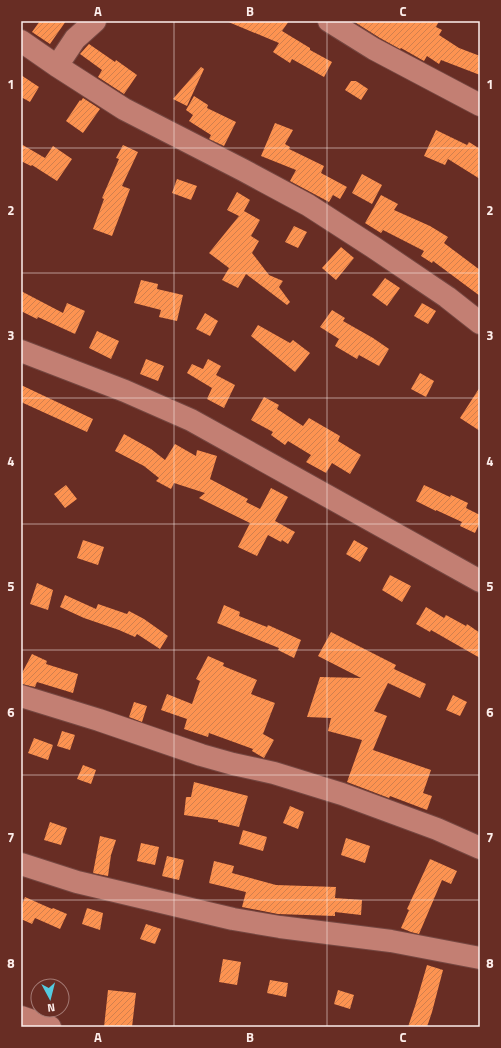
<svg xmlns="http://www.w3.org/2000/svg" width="501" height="1048" font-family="'Titillium Web',sans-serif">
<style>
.building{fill:url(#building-hatch)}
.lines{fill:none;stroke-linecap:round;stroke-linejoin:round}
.minor-casing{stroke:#754741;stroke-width:24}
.minor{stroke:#c37f73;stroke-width:22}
.grid{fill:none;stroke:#fdeeeb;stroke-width:1;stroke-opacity:0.55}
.neatline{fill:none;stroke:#fdeeeb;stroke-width:1.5}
.grid-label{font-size:13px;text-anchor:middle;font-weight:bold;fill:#fdeeeb}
</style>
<defs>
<pattern id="building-hatch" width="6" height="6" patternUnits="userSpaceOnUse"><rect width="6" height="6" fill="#fd9351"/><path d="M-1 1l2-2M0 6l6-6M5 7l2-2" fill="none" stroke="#d1804e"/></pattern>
</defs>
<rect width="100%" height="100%" fill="#682d24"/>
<path class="building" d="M40 21H66L50 44 32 32Z
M226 21H289L282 31 310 48V50L332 62 324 77 292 59 290 63 273 52 279 43Z
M353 21H439L436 27 442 30 439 35 459 48 480 56V75L441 60 439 64 427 56 424 61 401 48 400 49 380 38Z
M89 44 115 62 116 60 137 75 124 94 98 77 102 70 80 54Z
M201 67 204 69 187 106 173 99Z
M21 75 39 87 30 102 21 97Z
M351 81H356L368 89 361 100 345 90Z
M194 96 208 105 207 108 236 122 224 146 209 139 211 135 189 121 193 115 186 110Z
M83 98 100 109 83 133 66 121 80 100 81 101Z
M275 123 293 130 285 144 290 147 289 149 324 166 321 173 347 187 340 199 333 195 329 202 290 181 296 170 261 156Z
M436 130 467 145 469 142 480 149V179L448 159 445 165 424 156Z
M21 144 45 158 53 146 72 159 57 181 32 165 31 166 21 161Z
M123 145 138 152 122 186 130 189 112 236 93 229 104 199 102 198 119 159 116 158Z
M362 174 382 185 372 204 352 193Z
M177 179 197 186 191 200 172 193Z
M237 192 250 200 244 211 260 220 251 236 259 241 252 253 269 275 283 281 279 287 290 302 287 305 246 274 238 288 222 280 229 268 209 253 239 216 227 210Z
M381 195 398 204 394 210 430 226 448 237 444 243 480 270V296L433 261 432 263 421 256 424 251 383 230 381 233 365 223Z
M294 226 307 232 298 248 285 242Z
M341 247 354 258 336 280 322 268Z
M385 278 400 288 387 306 372 295Z
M141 280 158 284 157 289 183 295 177 321 159 317 161 310 134 303Z
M21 291 63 313 67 303 85 311 75 334 38 317 37 319 21 311Z
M422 303 436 311 428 324 414 316Z
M332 310 345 318 343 321 373 338 389 349 379 366 359 355 357 359 335 346 339 339 320 327Z
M205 313 218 321 210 336 196 329Z
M258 325 290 343 293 340 310 353 295 372 251 336Z
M97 331 119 341 111 359 89 348Z
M146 359 164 366 158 381 140 374Z
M208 359 221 366 216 375 235 385 224 408 207 399 212 388 187 373 192 364 203 369Z
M420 373 434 381 426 397 411 389Z
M21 385 93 419 87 432 21 402Z
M480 387V431L460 418Z
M264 397 279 405 277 409 303 426 309 418 340 436 338 441 361 455 350 474 332 463 326 473 306 462 311 455 288 441 285 445 271 435 273 432 251 420Z
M124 434 151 449 165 460 175 444 196 456 197 450 217 456 210 479 248 499 246 502 260 509 271 488 288 497 275 521 295 532 288 544 282 540 281 542 268 535 257 556 238 547 250 523 199 498 205 493 174 483 171 489 156 481 159 478 144 466 115 451Z
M66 485 77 499 65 508 54 494Z
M424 485 450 497 451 495 468 503 466 508 480 515V522L475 533 460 526 462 522 436 510V511L416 501Z
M83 540 104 547 98 565 77 558Z
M354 540 368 548 360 562 346 554Z
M390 575 411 586 402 602 382 590Z
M37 583 53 590 48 610 30 604Z
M65 595 96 609 98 604 127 614 129 611 144 619 168 636 160 649 137 634 135 637 119 630 84 618 60 607Z
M224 605 240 612 239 616 267 627 268 625 301 640 294 658 278 650 279 648 217 623Z
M426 607 444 618 446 615 466 626 467 624 480 633V658L431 630 430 632 416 624Z
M331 632 396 665 394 669 426 684 420 698 388 683 374 711 387 716 373 750 431 770 423 793 432 796 427 810 390 796 389 798 347 782 362 740 328 731 331 718 307 717 320 677 361 678 318 656Z
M32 654 47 661 46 664 78 674 73 693 37 682 35 687 21 684V675Z
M208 656 224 663 223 666 257 680 251 694 275 703 263 734 274 740 264 758 252 751 253 749 209 733 208 737 184 729 187 719 161 710 167 694 192 704 200 681 196 679Z
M453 695 467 702 460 716 446 710Z
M134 702 147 706 142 722 129 717Z
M62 731 75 735 70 750 57 746Z
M34 738 53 745 48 760 28 753Z
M83 765 96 770 91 784 77 779Z
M194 782 248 796 239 827 218 822V820L184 815 186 797H191Z
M290 806 304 812 298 829 283 823Z
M50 822 67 828 61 845 44 840Z
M243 830 267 837 263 851 239 844Z
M100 836 116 840 111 855 108 876 93 873Z
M346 838 370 846 365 863 341 855Z
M141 843 159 847 155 865 137 861Z
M167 856 184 860 179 880 162 876Z
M430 859 457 871 451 884 442 880 419 934 411 932 401 928 409 910 407 909Z
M214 861 234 866 232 873 276 885 336 887 335 898 362 900 361 915 335 912V916L278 914 242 907 246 892 209 883Z
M25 897 52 909 53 908 67 914 60 929 35 918 32 924 21 919V907Z
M87 908 103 913 100 930 82 924Z
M146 924 161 929 155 944 140 939Z
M223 959 241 962 237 985 219 982Z
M427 965 443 970 432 1012 427 1027H408L416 1003Z
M270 980 288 983 286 997 267 993Z
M108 990 136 993 132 1027H104Z
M338 990 354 995 350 1009 334 1004Z"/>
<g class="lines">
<g class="minor-casing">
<path id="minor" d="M329 21 374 49 480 105
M21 41 57 66 124 109 243 170 308 205 373 247 447 297 480 323
M57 66 75 39 95 21
M21 351 125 391 191 420 480 581
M21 696 99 720 201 755 233 764 274 773 342 794 437 829 480 848
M21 864 77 882 233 919 280 927 391 941 480 958
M21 1017 50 1027"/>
</g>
<use href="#minor" class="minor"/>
</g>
<path class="grid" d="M174 21V1027M327 21V1027M21 148H480M21 273H480M21 398H480M21 524H480M21 650H480M21 775H480M21 900H480"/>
<rect width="501" height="1048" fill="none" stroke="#682d24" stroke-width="44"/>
<g transform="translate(50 998) rotate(173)"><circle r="19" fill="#682d24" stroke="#a47a74"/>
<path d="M0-3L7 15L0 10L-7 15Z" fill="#54cade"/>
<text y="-6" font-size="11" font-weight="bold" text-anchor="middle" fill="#fdeeeb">N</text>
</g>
<rect x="22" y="22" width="457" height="1004" class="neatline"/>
<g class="grid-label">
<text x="98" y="16">A</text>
<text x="250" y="16">B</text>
<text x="403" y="16">C</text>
<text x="11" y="89">1</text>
<text x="490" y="89">1</text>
<text x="11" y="215">2</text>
<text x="490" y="215">2</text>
<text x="11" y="340">3</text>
<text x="490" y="340">3</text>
<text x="11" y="466">4</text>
<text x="490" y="466">4</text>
<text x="11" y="591">5</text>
<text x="490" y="591">5</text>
<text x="11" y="717">6</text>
<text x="490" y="717">6</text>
<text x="11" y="842">7</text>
<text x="490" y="842">7</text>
<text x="11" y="968">8</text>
<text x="490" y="968">8</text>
<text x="98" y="1042">A</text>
<text x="250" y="1042">B</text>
<text x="403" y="1042">C</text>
</g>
</svg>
